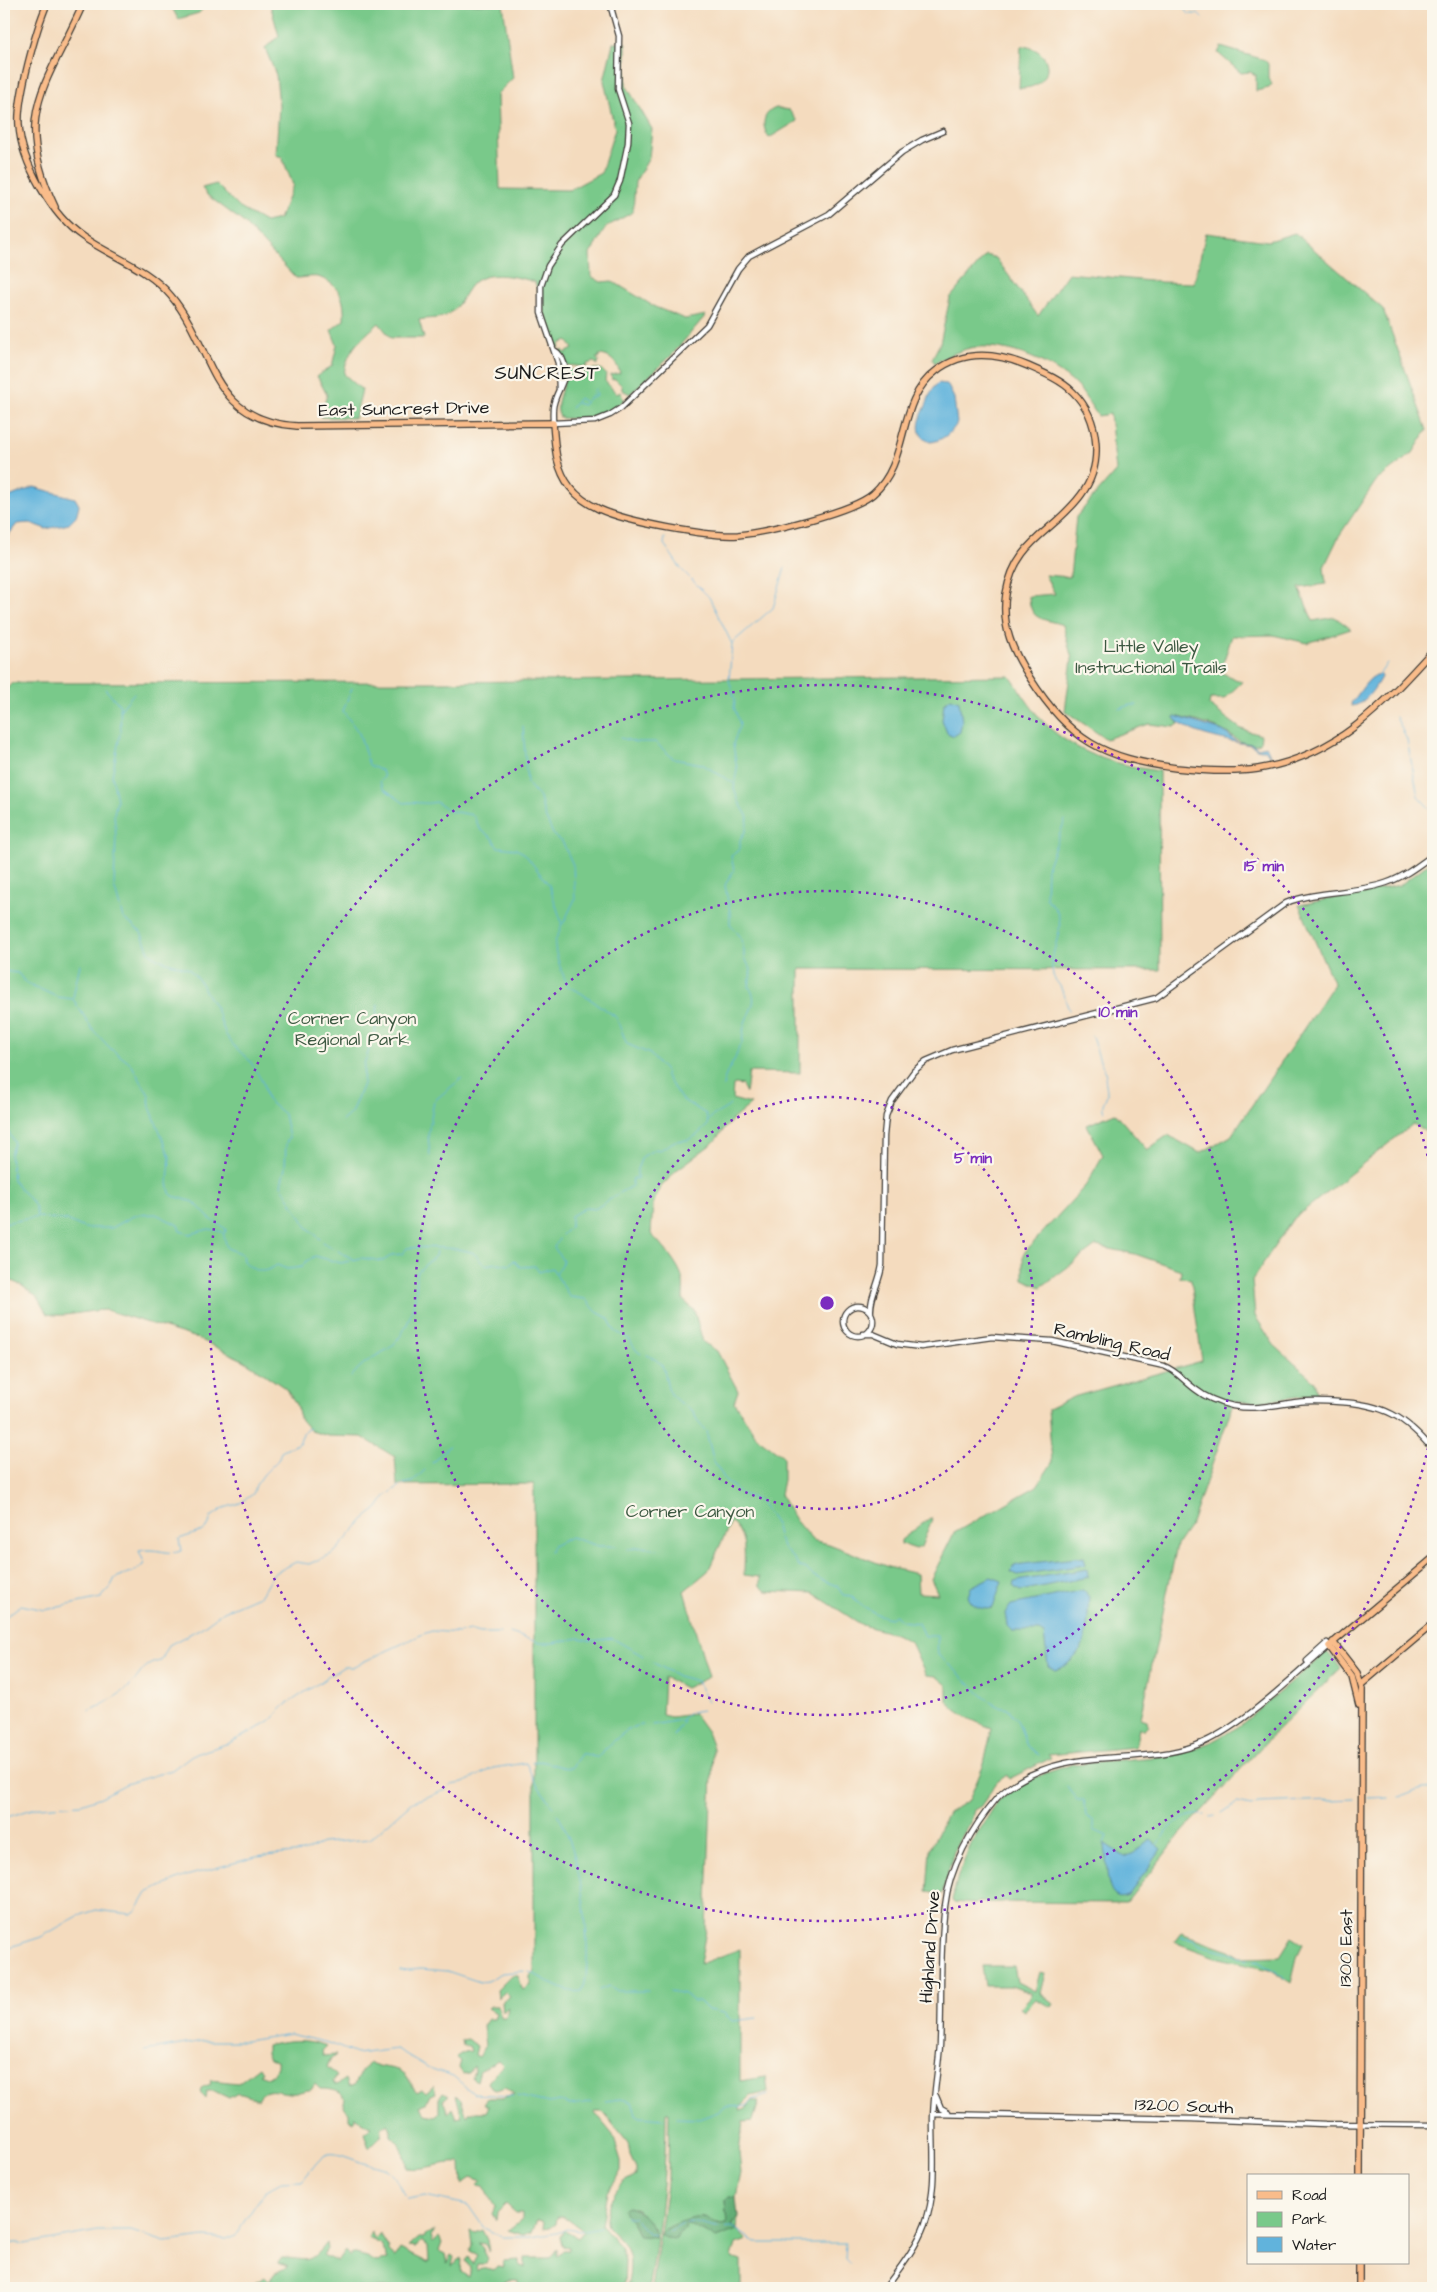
<svg xmlns="http://www.w3.org/2000/svg" width="1437" height="2292" font-family="'Architects Daughter',sans-serif">
<style>
.green{fill:#79c98a;stroke:#4a7253;fill-rule:evenodd}
.forest{fill:#62ad76;stroke:#3f6449}
.water{fill:#61b3dc;stroke:#3e687c}
.lines{fill:none;stroke-linecap:round;stroke-linejoin:round}
.stream{stroke:#61b3dc;stroke-width:1}
.minor-casing{stroke:#3c3934;stroke-width:7}
.major-casing{stroke:#3c3934;stroke-width:8}
.minor{stroke:#fff;stroke-width:4.5}
.major{stroke:#f9bc8a;stroke-width:5.5}
.ring{fill:none;stroke:#7b2cbf;stroke-width:2.5;stroke-dasharray:2.5 5}
.labels{text-anchor:middle;dominant-baseline:central;stroke-width:4.5;stroke-linejoin:round;paint-order:stroke}
.street-label{font-size:18px;fill:#1c1c1c;stroke:#fbf7ec}
.park-label{font-size:18px;fill:#3d5942;stroke:#fbf7ec}
.neighbourhood-label{font-size:19px;letter-spacing:1px;fill:#1c1c1c;stroke:#fbf7ec}
.centre{fill:#7b2cbf;stroke:#fbf7ec;stroke-width:2.5}
.ring-label{font-size:15px;text-anchor:middle;font-weight:bold;fill:#7b2cbf;stroke:#fbf7ec;stroke-width:4.5;stroke-linejoin:round;paint-order:stroke}
</style>
<rect width="100%" height="100%" fill="#fbf7ec"/>
<filter id="ink" filterUnits="userSpaceOnUse"><feTurbulence type="fractalNoise" baseFrequency=".02" numOctaves="2"/><feDisplacementMap in="SourceGraphic" scale="10" xChannelSelector="R" yChannelSelector="G"/><feConvolveMatrix kernelMatrix="1 2 1 2 8 2 1 2 1" color-interpolation-filters="sRGB"/></filter>
<filter id="wash" filterUnits="userSpaceOnUse"><feTurbulence type="fractalNoise" baseFrequency=".0096" numOctaves="4" result="noise"/><feDisplacementMap in="SourceGraphic" scale="20" xChannelSelector="R" yChannelSelector="G"/><feGaussianBlur stdDeviation="1.12" result="paint"/><feColorMatrix in="noise" values="0 0 0 0 0 0 0 0 0 0 0 0 0 0 0 0 0 1.4 0 .05"/><feComposite in="paint" operator="in"/></filter>
<g filter="url(#wash)">
<rect width="100%" height="100%" fill="#f4dbbe"/>
<path class="green" d="M170 4H201L204 8 199 13 178 19Z
M270 4H503L513 78 497 94 500 189 569 190 601 173 615 129 604 81 613 43H626V85L652 129 649 158 635 182 633 212 606 227 590 254 591 276 601 282 612 281 655 307 685 319 706 315 671 356 630 394 622 390V386L615 379 612 380 611 375 620 373C617 363 610 355 599 355V358H596L599 361 598 365 594 362 587 364V367L566 365 560 352 563 350 565 353 573 349 567 340 560 344 559 349 554 344 535 282C519 277 486 269 472 284 463 294 459 309 445 316 440 319 426 318 419 320L424 338H391L379 323C361 339 348 348 344 374L362 390 355 418 320 417 327 395 317 376 332 366 337 345 331 330 344 320C345 300 341 286 321 278 315 275 303 278 296 278L243 222 207 195 202 188 216 184 240 208 265 222 279 219 293 185 282 157 276 155 279 105 276 75 265 48 279 36Z
M1021 46C1057 48 1055 90 1019 88Z
M1221 47 1265 60 1268 64V79L1272 84 1269 88 1256 91V75L1250 72 1241 73 1218 53Z
M776 108 789 110 797 121 769 138C761 126 762 113 776 108Z
M1206 233 1268 241 1295 233 1383 309 1427 430 1413 453 1376 481 1339 536 1324 567 1326 584 1299 588 1313 621 1335 617 1351 629 1307 643 1273 635 1232 636 1220 672 1242 682 1224 699H1210L1209 705 1241 729 1261 735 1260 743C1243 748 1236 737 1223 731 1210 724 1194 721 1180 717L1174 718 1179 724 1174 727 1149 724 1106 739 1065 711 1072 659 1063 625C1042 618 1030 621 1029 596L1055 594 1045 575 1070 577 1076 517 1116 471 1110 414 1098 416C1092 408 1087 399 1081 391 1059 364 1004 341 970 348 958 351 946 357 935 363L932 359 940 343 950 298 986 255 996 258 1038 316 1068 273 1160 282 1194 283Z
M570 368 573 372H579L578 369H580L581 373H586L585 370 589 373 593 369H601L606 374 605 381 617 394 620 392 624 400C606 417 585 420 561 418 551 407 566 383 567 370Z
M1010 676C1023 694 1035 716 1052 730 1084 757 1120 765 1159 771L1160 970 800 969V1073L749 1072 746 1093 742 1085 735 1084 733 1085 732 1099 751 1104 732 1120 713 1143 678 1169 661 1187 653 1203 651 1234C662 1245 680 1265 683 1280 684 1286 683 1294 683 1300L694 1310 703 1342 717 1351 738 1391 734 1402 757 1437 783 1456V1480L780 1494 795 1520 812 1540 829 1544 888 1567 917 1574 918 1593 938 1594 931 1579 954 1533 1037 1486 1052 1463 1048 1409 1073 1397 1202 1361 1191 1279 1180 1278 1181 1270 1135 1254 1096 1246 1041 1287 1023 1279V1254L1086 1185 1103 1155 1087 1125 1115 1113 1147 1150 1168 1135 1200 1153 1231 1136 1334 984 1299 905 1400 885 1433 860V1135L1413 1124 1292 1220 1252 1280 1255 1316 1274 1345 1314 1381 1318 1394 1257 1402 1234 1401 1192 1523 1177 1545 1141 1718 1147 1720 1148 1725 1144 1729H1139L1135 1747 1048 1755 1051 1758 1009 1779 1007 1775 997 1782 981 1806 974 1810 971 1821 955 1848 942 1894 927 1892 930 1849 948 1813 969 1800 984 1764 992 1728C975 1722 959 1715 947 1701V1685L936 1676 926 1675 911 1642 895 1634 862 1625 813 1593 766 1591 760 1586V1577L744 1575C744 1555 748 1536 731 1522L708 1571 684 1591 709 1677 685 1688 664 1677 662 1715 671 1717 694 1714 707 1732 713 1748 706 1930 700 1964 740 1949V2081L766 2077 768 2092 751 2096 740 2107 741 2111 746 2109 752 2101H759L753 2121 743 2122 739 2152 741 2173 736 2197 729 2196 725 2200 727 2224C717 2227 714 2220 704 2218 691 2216 676 2225 664 2228L679 2232 686 2223 716 2238 737 2229 732 2226 738 2216 737 2230 747 2240 736 2244 732 2258 741 2261V2288H652L668 2178 669 2112H666C666 2171 660 2230 649 2288H627C629 2277 632 2264 628 2253 624 2239 613 2235 607 2226 602 2216 615 2189 622 2183 626 2180 632 2178 636 2175V2168L630 2155 628 2143 603 2112H594L613 2135 621 2161V2171L607 2192 601 2225 621 2248 625 2261 624 2288H518V2280H509L498 2284 500 2288H246L265 2277 269 2281 275 2273 289 2266 277 2262 282 2258C307 2258 307 2267 326 2243L327 2249 323 2255 337 2262 345 2251 350 2257 352 2253 367 2257 376 2262 388 2260 381 2244 368 2238 371 2232 375 2239 380 2233 389 2248V2252L395 2257 400 2249 429 2263 428 2246 422 2241 417 2247 409 2246 418 2238H424L426 2234 435 2231 431 2236 433 2242 439 2237 442 2243 439 2251 445 2254 447 2263 451 2255 454 2257 452 2266 462 2259 461 2272 468 2277 470 2268 466 2261 469 2257 473 2264 478 2255 470 2251 472 2244 470 2231 475 2233 482 2230 487 2240 489 2252 485 2244 478 2243 482 2247 488 2259 486 2264H477L476 2271 481 2268 494 2271 498 2266 504 2267 503 2261 520 2260V2266L525 2267V2258H550L557 2249V2256L563 2250H569V2247L562 2246 560 2237 564 2230 578 2238 584 2231 563 2216H557L556 2223 550 2227 543 2228 544 2221 537 2220 532 2232 523 2235 508 2230 522 2219V2213H516L506 2204 497 2213 496 2220 492 2214 495 2207C490 2200 489 2193 484 2186L477 2185 482 2181 471 2177 462 2184 461 2163C441 2161 426 2171 407 2168 407 2156 401 2144 391 2136V2128L388 2124 382 2127 381 2136 369 2148 364 2133 372 2127 364 2124 355 2116 354 2122 349 2119V2112L343 2107 345 2098C340 2090 330 2089 320 2089L315 2084 311 2090C304 2090 301 2092 296 2093 282 2095 267 2083 258 2099L238 2093 229 2098 214 2091H207L206 2099 200 2093 203 2087 211 2084 210 2080 238 2083 259 2067 262 2072 259 2074 267 2077C274 2073 278 2070 277 2061L269 2059 266 2053V2045C288 2040 305 2038 327 2046L322 2051 323 2056 336 2055 330 2060 327 2067 337 2076 333 2082 337 2085 346 2079 349 2087 355 2085C357 2076 364 2070 369 2062 379 2069 397 2066 406 2075 410 2080 412 2087 417 2092L422 2089 426 2093 434 2086 436 2093 430 2095 426 2103 420 2106 426 2114 435 2116 439 2113V2098L443 2092 449 2095 443 2100 448 2113 452 2108 456 2118 462 2117 456 2095 461 2100 467 2116 469 2112H486L489 2106 484 2103 488 2098H502L514 2094 505 2087 496 2090 491 2088 488 2082 503 2065 498 2060 480 2070 477 2081 472 2078 475 2071 474 2066 469 2073 463 2074 459 2068 461 2061 456 2057 464 2052 471 2051 469 2046H463L462 2040 468 2039 477 2046 475 2055 479 2057 485 2047 483 2026 488 2019H494L496 2013 488 2008 491 2006H498L501 2018H506L508 2007 503 2012 502 2002 510 1997 505 1992 498 1998 497 1990 512 1975H518L519 1982 523 1990 530 1985V1976L534 1971V1484L397 1485 395 1457 362 1437 328 1436 311 1431 301 1420 295 1402 285 1388 245 1361 197 1338 106 1310C87 1310 66 1318 47 1314L37 1297 21 1285 4 1278V692L12 683 441 682ZM628 2207 638 2210 655 2230 639 2236 631 2220Z
M930 1518 932 1519 921 1547 916 1549 901 1544V1540Z
M1327 1652 1341 1668 1276 1731 1179 1836 1126 1903 978 1902 975 1904 954 1902 952 1900 958 1876 971 1844 997 1802 1009 1791 1037 1776 1073 1764 1166 1756 1185 1752 1211 1742 1238 1727Z
M1181 1933 1230 1950 1241 1957 1280 1956 1292 1937 1303 1944 1298 1954 1291 1984 1269 1969 1215 1957 1174 1942Z
M982 1966H1014L1017 1982 1035 1991 1040 1972 1045 1973 1040 1993 1054 2004 1052 2007 1036 1999 1024 2011 1020 2008 1031 1996V1993L1011 1986H985Z"/>
<path class="forest" d="M729 2196 736 2197 738 2216 732 2225 737 2230 716 2238 686 2223 685 2229 679 2233 676 2239 666 2238 660 2234C666 2225 693 2216 704 2218 714 2221 717 2227 727 2224L725 2200Z
M628 2207C641 2210 654 2223 656 2237L639 2236 631 2220 624 2214 623 2209Z"/>
<path class="water" d="M938 383 947 384 954 398 957 423C953 432 940 442 930 442 914 435 919 420 925 408 929 399 930 390 938 383Z
M34 487 75 498 79 505 76 517 69 524 46 529 30 523 17 524 4 541V499Z
M1380 674 1381 677C1376 687 1364 705 1352 706L1351 703C1360 694 1367 676 1380 674Z
M951 698 959 701 962 721 960 732 954 736 947 733 942 720 944 703Z
M1175 716 1223 731 1237 742 1253 744 1258 748 1266 746 1271 757 1265 750C1263 750 1260 750 1257 749 1255 748 1254 746 1251 745 1231 741 1188 735 1174 718Z
M1084 1557 1086 1565 1018 1575 1011 1572 1014 1565Z
M1087 1569 1088 1577 1020 1591 1014 1587 1015 1582 1022 1580Z
M991 1577 1002 1581 993 1608C984 1611 971 1607 968 1596L971 1587Z
M1083 1590 1089 1597C1087 1619 1090 1644 1072 1660 1066 1665 1063 1668 1055 1670L1048 1666 1044 1634 1039 1631H1012L1007 1626 1005 1613 1011 1605Z
M1151 1839 1162 1849 1128 1896C1101 1908 1109 1855 1104 1843L1125 1857 1134 1853Z"/>
<g class="lines">
<path class="stream" d="M1180 4 1189 14H1198L1202 18
M595 396 593 392 596 388
M591 398 597 396 596 392
M576 403 583 405 593 394
M571 408 579 398 585 402
M665 538 664 544 681 569 709 597 732 644 729 680 735 700 734 707 740 724 733 744 737 769 734 788 739 802 748 817 746 830 740 840V849L731 856 734 870 725 885 730 912V924L740 936 744 950V958L751 969 749 987C759 1001 750 1009 745 1023 743 1029 743 1036 742 1043L739 1046C736 1064 724 1070 723 1087
M732 643 773 608 785 568
M1379 675 1387 663
M352 688 343 711 359 733 369 765 382 771 384 777 380 782 383 788 404 803C415 801 425 805 436 802L450 811 473 815 480 829 492 838 498 847 516 849 524 853 549 885 561 920C563 929 557 934 555 942 553 949 564 980 569 987L581 993 616 1017 627 1044 650 1054 665 1071 666 1076 681 1099 706 1114 708 1125 697 1135 688 1140 675 1141 660 1150 655 1149 642 1157 637 1169V1179L633 1178 632 1186 619 1193
M105 689 120 705 121 732
M121 709 134 693
M1119 709 1130 705H1137
M1396 717 1407 740 1418 796 1433 812
M523 726 527 783 540 798 544 814 554 836 563 843 573 865 575 899 563 924
M120 734 112 776 117 800 114 814 116 836 114 886 123 918 141 932 149 952 158 959 189 969 198 979 216 1009 226 1035 234 1046 250 1061 263 1083 267 1100 284 1114 289 1138 286 1143 285 1168 281 1185 306 1226 320 1239
M620 738 636 742H655L674 759 702 764 733 783
M1065 820 1047 868 1046 899C1076 922 1046 947 1053 975 1054 980 1059 983 1061 988 1064 995 1066 1003 1069 1010
M4 971 18 973 25 982 57 997 73 999 93 1030 111 1049 131 1064 149 1095 150 1107 170 1157 168 1183 170 1193 173 1196 194 1202 209 1218 226 1229 225 1233
M73 998 80 964
M1092 1036 1101 1064 1106 1072C1104 1080 1107 1085 1107 1093 1106 1101 1100 1104 1104 1112
M4 1117V1121
M342 1121 351 1113 363 1084 364 1064 375 1033 378 1004
M708 1121C713 1113 723 1112 730 1105
M4 1124 14 1142 10 1155 13 1180 35 1206 37 1217
M430 1156 428 1134 434 1101 462 1078
M4 1223 39 1217 69 1221 84 1228H112L135 1215 156 1214 178 1225 180 1231 190 1234 209 1229 223 1232 227 1248 242 1254 243 1261C256 1273 263 1274 277 1265L287 1269 302 1267 305 1262 315 1256 341 1263 361 1258 383 1261 392 1255 402 1254 407 1248C423 1247 456 1247 471 1252 478 1254 479 1262 485 1265L498 1263 509 1265 514 1260 520 1267 535 1266 539 1272 552 1268 570 1297 585 1299 597 1312 608 1318 615 1331 629 1339 636 1350 641 1354
M562 1235 571 1226V1216L585 1208 595 1209 617 1195
M323 1242 334 1249
M338 1251 355 1260
M556 1273 563 1261 554 1247 559 1239
M647 1355C672 1366 661 1376 671 1394 676 1402 686 1406 693 1411L698 1422 706 1431 714 1462 726 1481 740 1493 755 1499 761 1503 775 1523 778 1535
M351 1377C356 1371 361 1365 368 1361 375 1355 388 1351 394 1344 411 1326 417 1297 417 1272L435 1256 436 1251
M432 1463 449 1446
M779 1539C785 1553 792 1555 799 1567 807 1568 808 1572 814 1576 821 1580 829 1583 837 1586L843 1595 852 1596C861 1606 877 1616 890 1618L896 1615 901 1621 918 1623 924 1636H937L938 1655 946 1662
M628 1549 643 1547 658 1549
M550 1552 553 1546 570 1537 598 1546H616
M4 1618 21 1605 45 1610 101 1598 110 1588 115 1578 137 1570 145 1564 139 1551C156 1547 169 1556 181 1551L179 1539 203 1531 208 1527 211 1517 224 1508 240 1503 253 1494 256 1485 264 1474 278 1460 281 1452 299 1443 304 1431 310 1428
M510 1633 540 1643H553L579 1638 592 1641 612 1638 643 1656
M652 1662 678 1676 697 1681 708 1702
M949 1664 984 1697 998 1706 1008 1708 1018 1722 1027 1746 1039 1755
M89 1711C100 1707 120 1694 129 1687 141 1676 141 1664 161 1661L169 1645 201 1628 224 1611 261 1595 273 1574 296 1562 309 1564 334 1553 364 1519 377 1509 387 1495 403 1484 412 1482 425 1470
M652 1725 681 1720 690 1712 702 1710
M674 1736 683 1720
M532 1762C546 1758 557 1769 571 1768L581 1754C588 1753 592 1758 599 1757 602 1755 603 1750 606 1748 614 1741 632 1723 643 1725
M1067 1786 1077 1800H1084L1086 1816 1094 1821V1830L1107 1836 1104 1843
M1399 1797C1412 1795 1420 1785 1433 1790
M1368 1798 1388 1797
M1222 1813 1237 1803 1250 1806 1259 1803 1355 1799
M1210 1817 1215 1816
M4 1818 39 1807 81 1804 101 1797 126 1784 172 1770 192 1755 229 1743 255 1730 271 1720 284 1706 343 1667H352L423 1634 432 1631 459 1633 469 1630 479 1633H500
M1157 1846C1162 1840 1165 1831 1171 1826 1179 1820 1195 1812 1205 1815
M1180 1937 1193 1939 1200 1945 1229 1952 1239 1957 1259 1961 1287 1980
M4 1949 41 1937 78 1916 96 1910 131 1914 137 1910 147 1893 186 1876 256 1857 303 1852 323 1843 370 1839 412 1802 446 1790 451 1785 463 1783 493 1768 526 1763 534 1780 553 1807
M400 1971 421 1969 447 1971 480 1982 487 1981 502 1973 525 1971
M529 1972C545 1978 565 1995 582 1991L585 1983C592 1942 581 1848 557 1814
M599 1990 609 1986 616 1991H648
M670 1991 685 1994 693 2001H699L708 2010 724 2013 732 2021 757 2018
M145 2051 203 2041H246L290 2034 329 2043 356 2054 397 2049 429 2068 453 2076 474 2094 513 2096
M517 2096 549 2103 560 2101 570 2105 591 2102
M605 2101 621 2099 632 2102 636 2114 640 2117 664 2119
M677 2118 699 2119 718 2112 724 2107 747 2106 752 2100 768 2095
M625 2217H633L647 2232 655 2235
M665 2234 680 2224 692 2222 716 2228 733 2227 756 2243H846L845 2259 849 2263
M4 2248C11 2242 16 2242 25 2244L98 2231H131L165 2242 205 2237 227 2239 235 2235 265 2191 281 2182 302 2181C328 2149 323 2148 363 2163 370 2165 383 2166 389 2171 399 2179 399 2191 408 2199L425 2196 468 2205 484 2228 502 2237H532L557 2233 567 2229 580 2231 601 2227"/>
</g>
</g>
<g filter="url(#ink)">
<g class="lines">
<g class="minor-casing">
<path id="minor" d="M554 350C558 352 559 354 562 358 571 375 558 387 554 403 552 409 553 416 553 423L595 421 610 415 621 408 707 325 738 269 749 256 829 214 902 152 922 140 943 131
M559 390 558 363 541 313V286L548 266 562 245 614 195 620 181 628 143 629 123 618 89 619 36 610 4
M843 1321a15 15 0 1 1 30 0a15 15 0 1 1-30 0Z
M871 1314C869 1298 880 1282 882 1265L884 1136 886 1116 892 1101 914 1071 926 1061 952 1050 1156 998 1286 903C1318 890 1354 894 1386 883 1404 877 1419 865 1433 855
M863 1334H873L897 1344 921 1347 992 1337 1052 1341 1164 1366C1177 1371 1184 1381 1195 1389 1205 1397 1219 1403 1233 1406 1254 1410 1275 1405 1297 1402 1311 1400 1325 1401 1339 1402 1383 1404 1405 1416 1433 1450
M1307 1661 1327 1643
M936 2096 941 2108 948 2112
M933 2114 1191 2119 1326 2124 1433 2125
M885 2288C900 2268 916 2248 925 2224 937 2192 933 2154 933 2121 933 2096 938 2071 940 2045 942 1999 939 1952 945 1906 949 1868 972 1827 997 1798 1006 1788 1018 1781 1030 1775 1086 1748 1142 1765 1197 1745 1240 1729 1293 1677 1329 1646"/>
</g>
<g class="major-casing">
<path id="major" d="M47 4C36 29 17 98 19 125 21 162 52 216 83 237 112 257 148 268 171 296 216 350 207 420 297 426L553 423C555 446 555 467 570 487 577 496 588 504 599 509 627 522 709 537 738 535 768 532 852 512 873 494 911 461 895 402 936 371 965 349 997 353 1028 366 1044 373 1061 380 1073 392 1100 419 1104 465 1081 495 1053 533 1015 540 1006 594 1001 626 1013 652 1030 678 1070 741 1103 758 1176 768 1203 771 1230 773 1258 769 1337 756 1382 706 1433 650
M55 207C11 114 47 86 83 4
M1333 1642 1357 1673 1362 1689 1360 2176
M1362 1684 1433 1624
M1359 1705 1352 1677 1329 1646 1433 1558
M1359 2288V2263"/>
</g>
<use href="#minor" class="minor"/>
<use href="#major" class="major"/>
</g>
</g>
<g class="ring">
<circle cx="827" cy="1303" r="206"/>
<circle cx="827" cy="1303" r="412"/>
<path d="M1433 1426A618 618 0 1 1 1433 1180"/>
</g>
<g class="labels">
<g class="street-label">
<text transform="translate(404 409) rotate(-1)">East Suncrest Drive</text>
<text transform="translate(1112 1342) rotate(13)">Rambling Road</text>
<text transform="translate(930 1947) rotate(-86)">Highland Drive</text>
<text transform="translate(1346 1948) rotate(-89)">1300 East</text>
<text transform="translate(1184 2106) rotate(2)">13200 South</text>
</g>
<g class="park-label">
<text x="1151" y="646">Little Valley<tspan x="1151" dy="21">Instructional Trails</tspan></text>
<text x="352" y="1018">Corner Canyon<tspan x="352" dy="21">Regional Park</tspan></text>
<text x="690" y="1511">Corner Canyon</text>
</g>
<g class="neighbourhood-label">
<text x="547" y="373">SUNCREST</text>
</g>
</g>
<circle cx="827" cy="1303" r="8" class="centre"/>
<g class="ring-label">
<text x="1264" y="871">15 min</text>
<text x="1118" y="1017">10 min</text>
<text x="973" y="1163">5 min</text>
</g>
<rect width="1437" height="2292" fill="none" stroke="#fbf7ec" stroke-width="20"/>
<rect x="1247" y="2174" width="162" height="90" fill="#fbf7ec" stroke="#a29f99"/>
<rect x="1257" y="2191" width="25" height="8" fill="#f9bc8a" stroke="#a29f99"/>
<text x="1292" y="2200" font-size="15" fill="#1c1c1c">Road</text>
<rect x="1257" y="2212" width="25" height="15" fill="#79c98a" stroke="#a29f99"/>
<text x="1292" y="2224" font-size="15" fill="#1c1c1c">Park</text>
<rect x="1257" y="2237" width="25" height="15" fill="#61b3dc" stroke="#a29f99"/>
<text x="1292" y="2250" font-size="15" fill="#1c1c1c">Water</text>
</svg>
